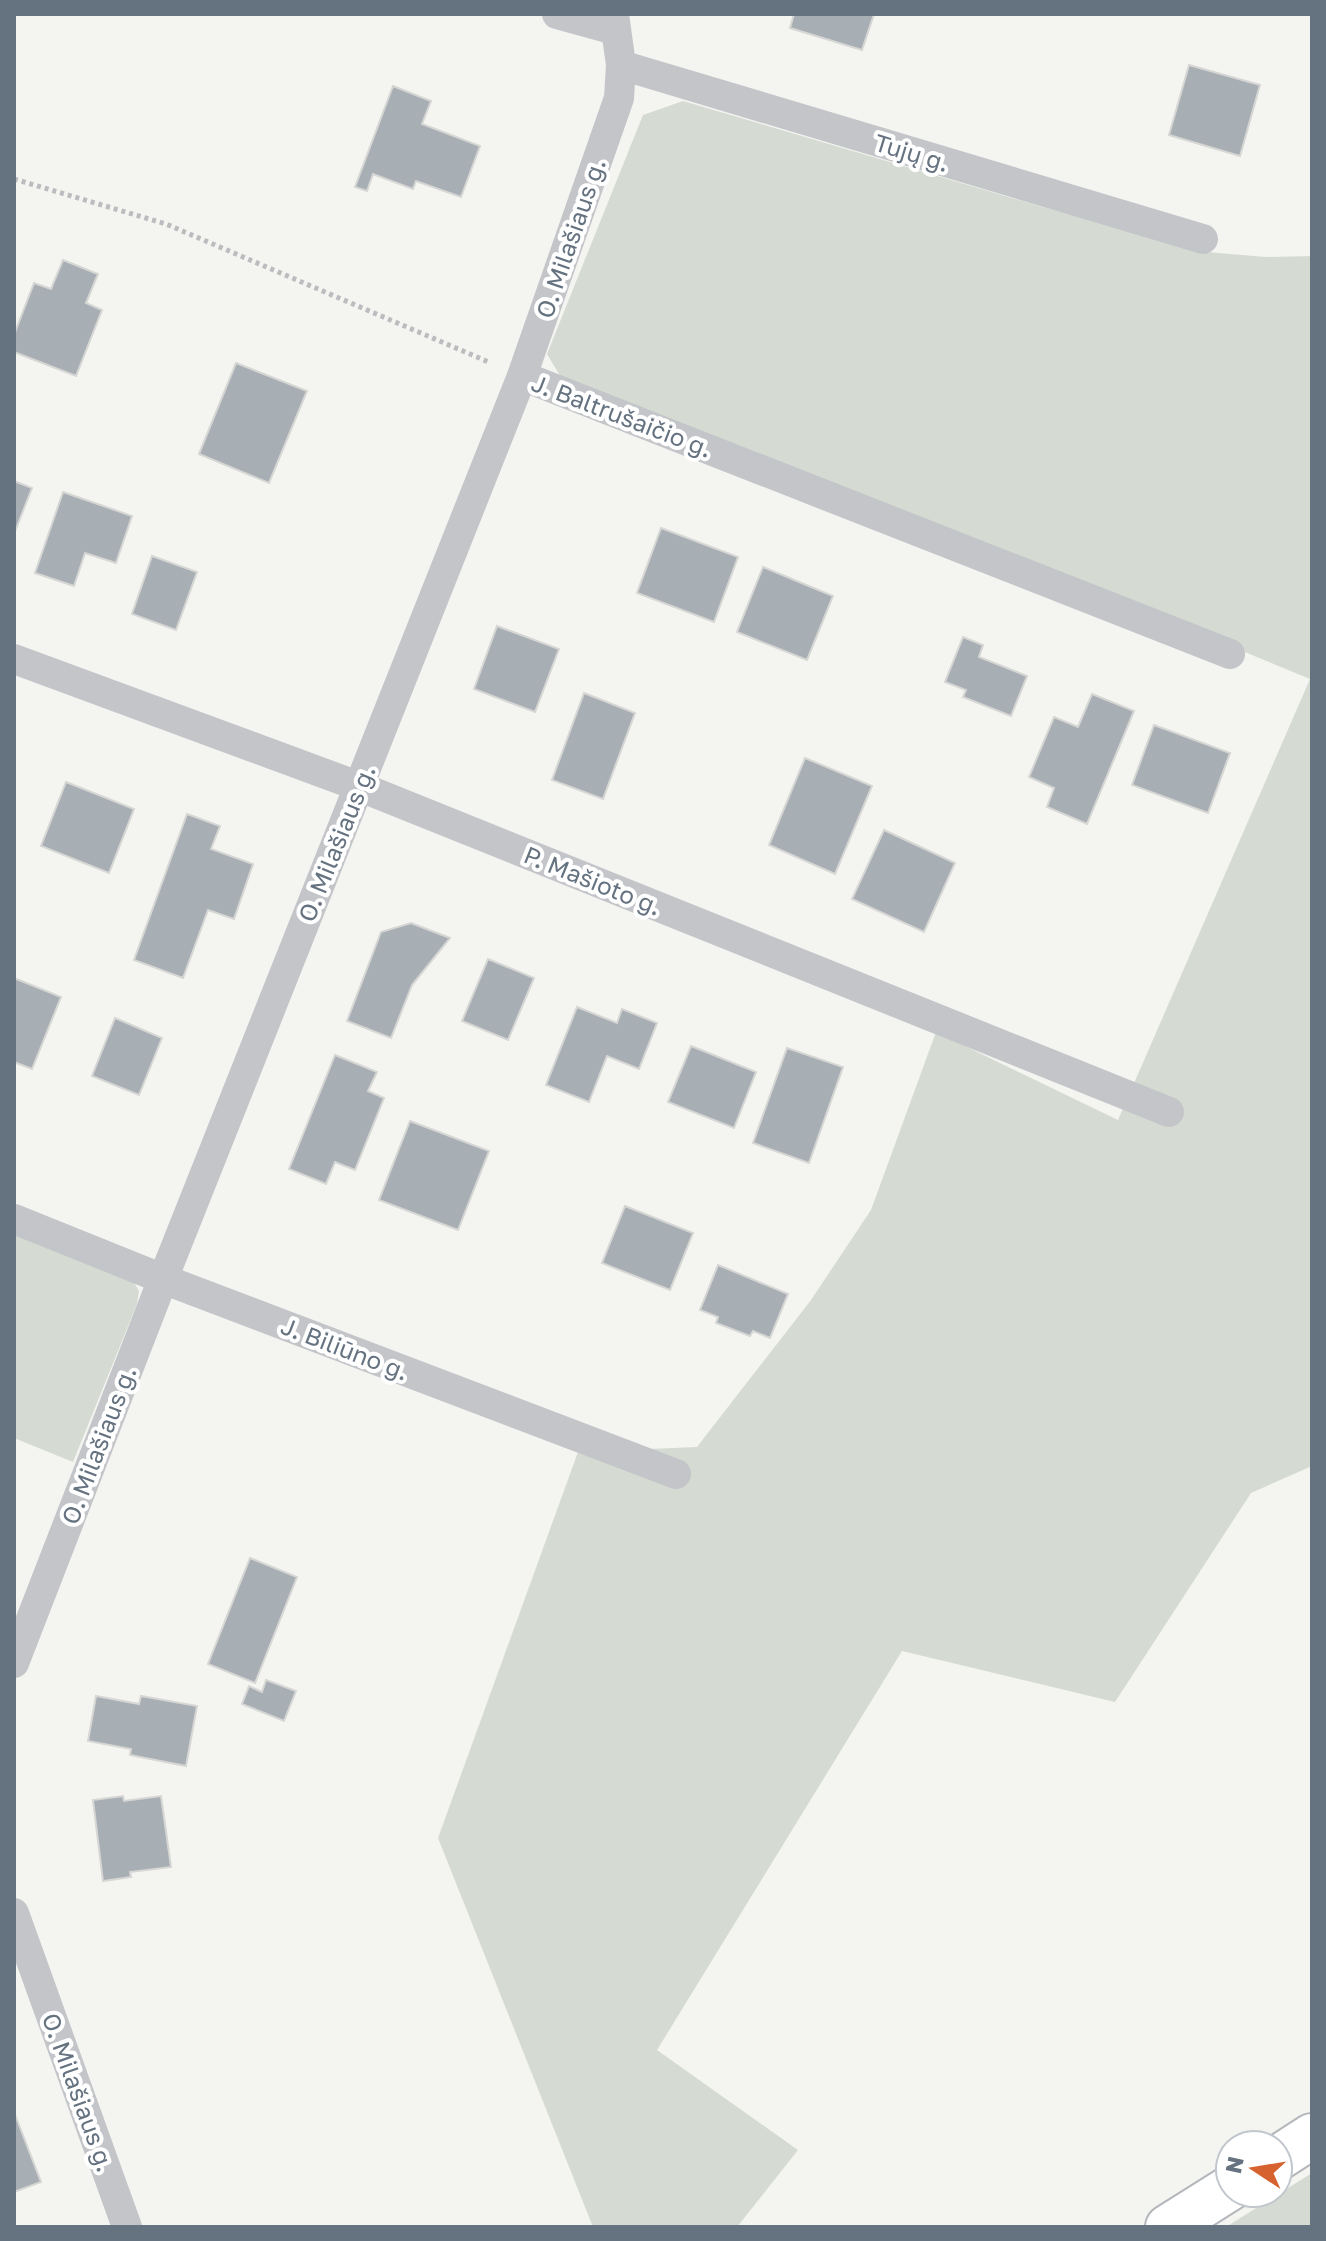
<svg xmlns="http://www.w3.org/2000/svg" width="1326" height="2241" font-family="'Golos Text',sans-serif">
<style>
.green{fill:#d5dbd2}
.building{fill:#a7aeb4;stroke:#d6d6d4;stroke-width:2}
.lines{fill:none;stroke-linecap:round;stroke-linejoin:round}
.secondary-casing{stroke:#b3b7bb;stroke-width:48}
.path{stroke:#babcbe;stroke-width:5;stroke-dasharray:4 4;stroke-linecap:butt}
.street{stroke:#c3c5c9;stroke-width:30}
.secondary{stroke:#fff;stroke-width:44}
.labels{text-anchor:middle;dominant-baseline:central;stroke-width:8;stroke-linejoin:round;paint-order:stroke}
.street-label{font-size:24px;fill:#657280;stroke:#fff}
</style>
<rect width="100%" height="100%" fill="#f4f4f1"/>
<path class="green" d="M683 101 1036 205 1207 252 1266 257 1312 256V1466L1251 1493 1115 1702 902 1651 657 2050 798 2150 737 2227H593L438 1838 578 1452 697 1447 811 1300 871 1210 936 1032 1118 1120 1310 679 912 515 562 379 547 354 643 115Z
M14 1230 130 1276 139 1291 137 1304 73 1462 14 1438Z
M1312 2173V2227H1226Z"/>
<path class="building" d="M794 14H874L862 50 790 28Z
M1189 65 1260 85 1240 156 1169 135Z
M393 86 431 101 422 124 480 146 461 197 416 181 413 189 373 174 367 191 355 187Z
M63 260 98 274 86 303 102 310 76 376 14 352V335L34 283 51 289Z
M236 363 307 391 269 483 199 454Z
M14 481 32 488 14 534Z
M63 492 132 516 116 563 85 553 74 586 35 573Z
M661 528 738 557 714 622 637 593Z
M152 556 197 572 176 630 132 614Z
M763 567 833 596 807 660 737 632Z
M497 626 559 649 535 712 474 689Z
M963 637 983 645 979 657 1027 676 1011 716 963 697 966 690 945 682Z
M584 693 635 713 603 799 552 780Z
M1092 694 1134 711 1087 824 1047 807 1054 788 1029 777 1054 717 1078 727Z
M1154 725 1230 753 1208 813 1132 785Z
M805 758 872 786 835 874 769 845Z
M66 782 134 809 109 873 41 846Z
M187 814 220 826 211 849 253 864 234 919 208 910 183 978 134 960Z
M884 830 955 863 924 932 852 899Z
M411 923 450 938 412 985 391 1038 347 1021 381 932Z
M488 959 534 978 508 1040 462 1021Z
M14 978 61 997 32 1069 14 1062Z
M577 1007 617 1023 622 1009 657 1023 639 1069 607 1056 589 1102 546 1085Z
M115 1018 162 1038 139 1095 92 1076Z
M691 1046 756 1072 734 1128 668 1102Z
M787 1048 843 1067 809 1163 753 1143Z
M335 1055 377 1072 368 1091 384 1098 355 1170 335 1162 326 1184 289 1169Z
M410 1121 489 1151 458 1230 379 1200Z
M625 1206 693 1233 670 1290 602 1263Z
M718 1265 788 1294 770 1338 753 1331 750 1336 716 1323 718 1317 700 1310Z
M250 1558 297 1577 255 1683 208 1664Z
M266 1680 296 1691 284 1721 242 1704 249 1686 262 1692Z
M96 1696 139 1704 141 1696 197 1706 186 1766 130 1755 131 1749 88 1741Z
M123 1796 124 1801 161 1796 171 1867 130 1872 131 1877 103 1881 93 1800Z
M14 2112 41 2182 14 2192Z"/>
<g class="lines">
<g class="secondary-casing">
<path id="secondary" d="M1278 2158 1312 2136
M1168 2227 1230 2188"/>
</g>
<path class="path" d="M14 179 166 224 491 363"/>
<path class="street" d="M557 14 615 30
M621 65 1203 239
M522 376 1230 654
M14 659 358 786 1169 1112
M14 1219 163 1279 676 1474
M14 1663 163 1279 522 376 619 98 621 65 614 14
M14 1913 127 2227"/>
<use href="#secondary" class="secondary"/>
</g>
<g class="labels">
<g class="street-label">
<text transform="translate(912 152) rotate(17)">Tujų g.</text>
<text transform="translate(570 238) rotate(-71)">O. Milašiaus g.</text>
<text transform="translate(622 415) rotate(21)">J. Baltrušaičio g.</text>
<text transform="translate(336 843) rotate(-68)">O. Milašiaus g.</text>
<text transform="translate(593 880) rotate(22)">P. Mašioto g.</text>
<text transform="translate(345 1348) rotate(21)">J. Biliūno g.</text>
<text transform="translate(98 1445) rotate(-69)">O. Milašiaus g.</text>
<text transform="translate(79 2092) rotate(70)">O. Milašiaus g.</text>
</g>
</g>
<rect width="1326" height="2241" fill="none" stroke="#657280" stroke-width="32"/>
<g transform="translate(1254 2169) rotate(282)"><circle r="38" fill="#ffffff" stroke="#c1c7cc" stroke-width="2"/>
<path d="M0-6L14 30L0 20L-14 30Z" fill="#d6622f"/>
<text y="-12" font-size="22" font-weight="bold" text-anchor="middle" fill="#657280">N</text>
</g>
</svg>
